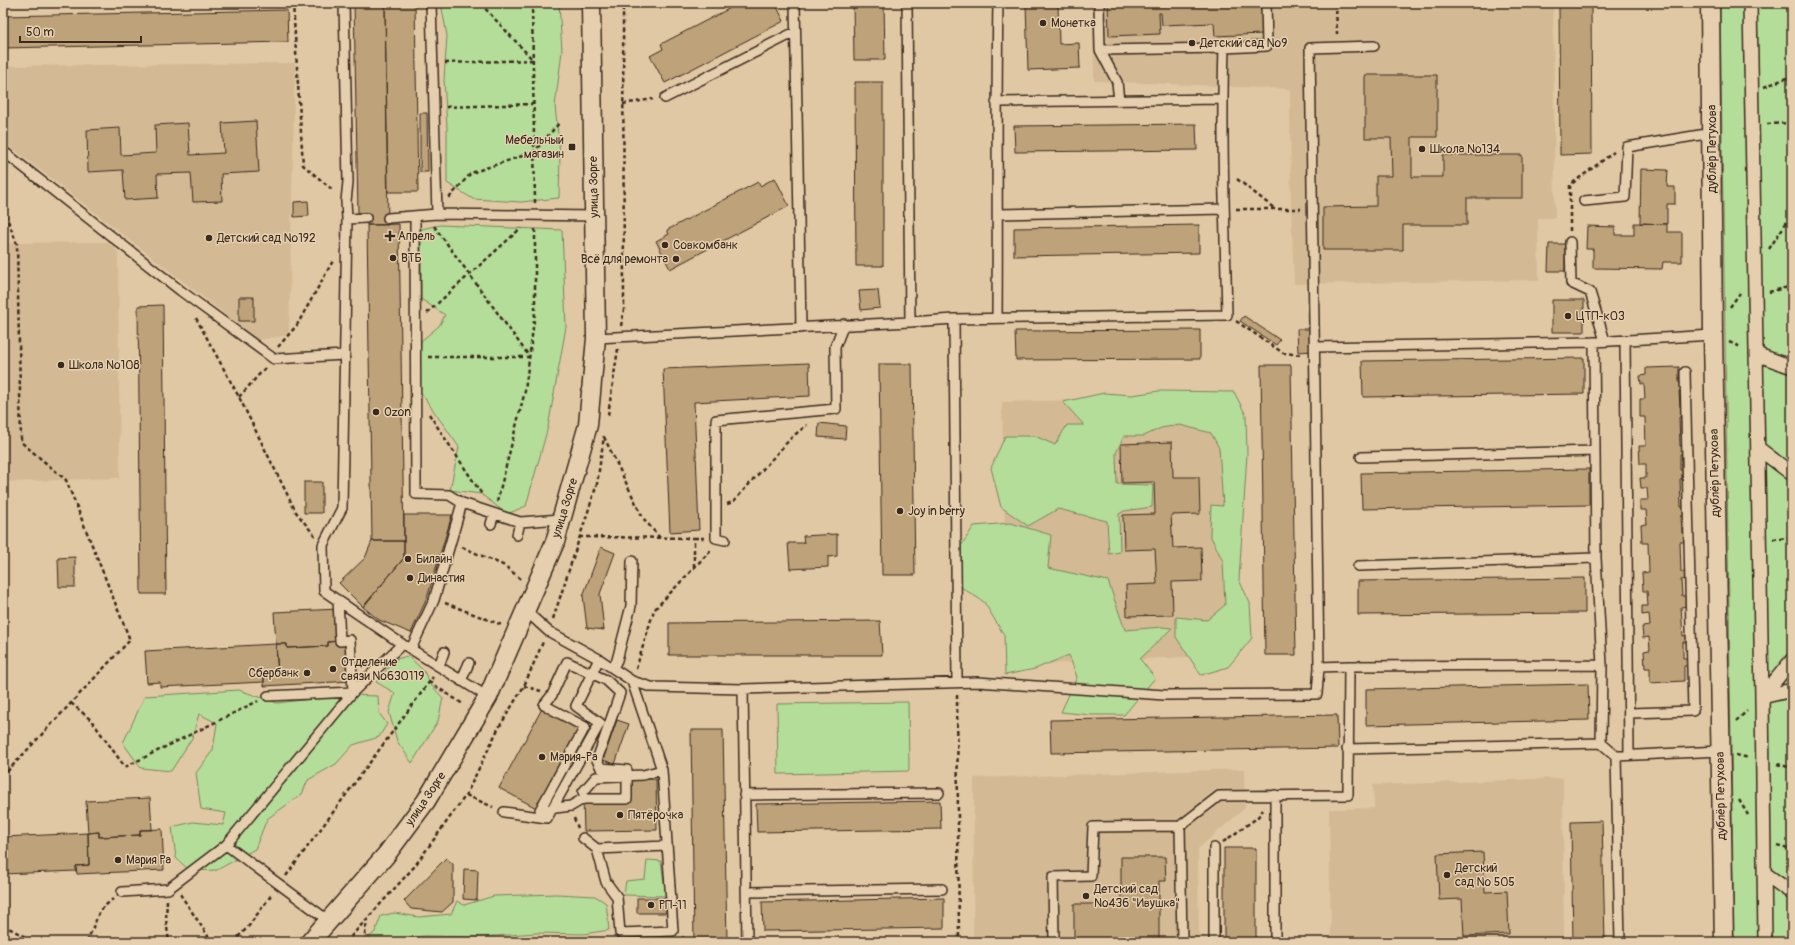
<svg xmlns="http://www.w3.org/2000/svg" width="1795" height="945" font-family="Pangolin,sans-serif">
<style>
.built{fill:#d3ba95}
.green{fill:#b4dd99;stroke:#78845c}
.building{fill:#bea27a;stroke:#3b2a1e}
.lines{fill:none;stroke-linecap:round;stroke-linejoin:round}
.service-casing{stroke:#3b2a1e;stroke-width:12}
.pedestrian-casing{stroke:#3b2a1e;stroke-width:16}
.minor-casing{stroke:#3b2a1e;stroke-width:21}
.path{stroke:#3b2a1e;stroke-width:2.5;stroke-dasharray:4 3;stroke-linecap:butt}
.service{stroke:#e5cfae;stroke-width:9}
.pedestrian{stroke:#e5cfae;stroke-width:13}
.minor{stroke:#e5cfae;stroke-width:18}
.poi-dot{fill:#3b2a1e;stroke:#e5cfae;stroke-width:1.5}
.labels{text-anchor:middle;dominant-baseline:central;stroke-width:3;stroke-linejoin:round;paint-order:stroke}
.poi-label{font-size:12px;fill:#3b2a1e;stroke:#e5cfae;text-anchor:start}
.street-label{font-size:12px;fill:#3b2a1e;stroke:#e5cfae}
</style>
<rect width="100%" height="100%" fill="#e1c8a4"/>
<filter id="ink" filterUnits="userSpaceOnUse"><feTurbulence type="fractalNoise" baseFrequency=".025" numOctaves="2"/><feDisplacementMap in="SourceGraphic" scale="8" xChannelSelector="R" yChannelSelector="G"/><feConvolveMatrix kernelMatrix="1 2 1 2 8 2 1 2 1" color-interpolation-filters="sRGB"/></filter>
<g filter="url(#ink)">
<path class="built" d="M1093 3H1553L1555 218H1538L1539 280 1294 284 1291 209 1290 89 1094 81Z
M295 63 289 335 258 340 3 141V66Z
M108 242 118 252 120 478 3 482V243Z
M1224 396 1229 655 1008 666 1002 402Z
M1244 769 1245 808 1198 849 1199 942H973L974 778Z
M1563 778 1564 942H1331L1329 809 1374 808 1373 785Z"/>
<path class="green" d="M441 3H559L562 51 555 106 560 153 559 198 521 202 473 199 447 183V127L444 80 447 36Z
M1364 3H1461V4L1364 7Z
M1720 3H1792V942H1734Z
M440 225 562 230 566 327 548 427 526 506 507 514 481 494 450 490 459 447 419 390 421 341 439 326 445 315 421 299V229Z
M1159 391 1234 392 1246 415 1247 454 1239 580 1250 603 1252 638 1228 667 1201 675 1176 637V617L1207 620 1225 605 1223 561 1210 535 1211 505 1223 506 1219 448 1211 433 1180 425 1161 428 1144 436H1124L1116 453 1117 484 1153 485 1152 507 1124 511 1119 514 1120 552 1109 554 1107 521 1058 509 1028 526 1001 507 991 468 1005 436H1035L1055 445 1067 425H1084L1063 402 1104 393 1132 395Z
M1011 523 1051 535 1048 568 1108 581 1125 630 1162 627 1172 628 1140 659 1155 678 1124 715H1091L1061 712 1077 677 1069 655 1035 669 1005 675 1004 635 984 602 961 587V546L974 526Z
M408 656 423 670 432 686 443 698 438 721 412 763 397 741 389 712 395 693 376 682 396 659Z
M239 690 277 703 346 695 378 696 379 713 387 724 379 737 353 745 336 764 308 780 302 794 267 819 255 849 217 870 190 871 176 858 172 827 193 822 223 825 226 813 201 809 196 773 213 750 217 723 199 714 192 738 171 771 141 768 123 743 145 696Z
M908 702 909 771 778 774 777 704Z
M647 860 661 861 666 896 624 895 626 881 645 879Z
M556 894 595 896 606 903 609 930 584 934 537 933 481 937 425 936 396 939 394 942H364L375 932 381 916 394 913 419 917 451 914 457 901 464 905 494 896Z"/>
<path class="building" d="M354 3H385L388 225H367L366 213H358Z
M385 3H415L418 192H388Z
M740 3H775L784 21 665 83 650 56 663 49 661 44Z
M853 3H884L885 60H854Z
M1026 3H1058L1059 44 1079 43 1080 68 1028 70Z
M1108 3 1262 4 1263 34 1215 36 1214 23 1162 25 1161 13H1159L1160 34 1109 36Z
M1559 3H1591L1592 154 1560 155Z
M287 10 288 42 3 48V16Z
M1365 75H1437V137H1412V177H1443V155H1522V198H1467V225H1403V250H1323V207L1376 206V176H1392L1391 138H1365Z
M855 82H883V266H856Z
M420 113H427L428 172H420Z
M256 121 259 172 221 174 222 201 193 202 191 173 157 174 158 198 125 200 123 170 88 172 87 130 120 128 121 155 156 153 155 125 188 123 190 155 224 153 222 123Z
M1196 124 1197 150 1015 152 1014 126Z
M1641 169 1668 170 1667 187H1675V204H1667V224L1640 223Z
M775 178 789 206 670 269 656 241 669 234 667 230 758 182 760 186Z
M308 201 309 216 294 217V202Z
M1634 223 1667 224V232H1682V262H1663L1662 269 1593 268V249H1586L1587 226 1615 227V235H1634Z
M399 224 404 541H372L367 225Z
M1199 225V253L1014 256V228Z
M1549 244H1565V271H1548Z
M878 290 880 308 861 310 859 291Z
M239 297H254V321H239Z
M1552 300H1584V332H1552Z
M163 305 166 594H141L138 306Z
M1244 316 1280 340 1276 345 1240 321Z
M1297 329H1312L1313 351 1298 352Z
M1200 330V359L1016 360 1015 331Z
M1584 358V394L1363 397 1362 361Z
M809 363 810 396 694 402 699 530 670 532 663 369Z
M879 364H912L915 575H882Z
M1261 365H1291L1296 655H1265Z
M1679 367V383H1684V391H1679L1680 407H1684V417H1679L1680 446H1684L1685 454H1680V470H1686V478L1680 479 1681 507H1687V516H1681L1682 533H1686V542H1680L1681 572H1687V579L1681 580 1682 596H1686L1687 606 1681 607 1683 636 1688 635V642H1683V658H1688V666H1684V681L1650 683V668H1645L1644 651 1650 650 1649 637 1643 638 1642 627 1650 626 1649 614 1642 615V606H1648L1647 591H1643L1642 573 1649 572 1648 543H1642L1641 525 1647 524 1646 510H1640V500H1648L1647 488H1641L1640 478H1646V464H1640L1639 446H1646L1645 417H1640V399H1645L1644 384H1641L1640 376 1646 375V368Z
M819 423 846 426 845 439 818 437Z
M1172 442 1173 477H1199L1200 514 1171 515 1173 548 1201 547 1202 581 1172 582 1173 615 1127 616 1126 585 1157 584 1155 549 1124 550 1123 515 1155 514 1154 482 1122 483 1121 444Z
M1589 469V505L1362 509 1361 473Z
M304 482H322V513H304Z
M404 515H452L427 598 411 633 379 620 363 607 404 558Z
M837 534V556L828 557V567L790 569 788 543H804L803 536Z
M372 541H404V558L363 607 339 583 365 558Z
M601 547 615 553 600 594 604 630 587 628 583 596Z
M75 557V587H59L58 558Z
M1585 578V613L1358 615V581Z
M339 609 340 641 328 642V646L287 648V644H276L274 612Z
M880 621 882 655H669V623Z
M350 640 352 681 264 686V677L278 676 276 644H287V648L328 646V642Z
M276 644 278 676 264 677V682L160 687V682L147 683 145 651Z
M1588 684 1589 720 1366 725V689Z
M544 705 585 727 540 810 499 788Z
M1337 715 1338 748 1051 753 1050 720Z
M617 720 629 724 615 764 603 760Z
M691 730H723L727 942H694Z
M656 779 657 830 584 831 583 799H627L626 780Z
M150 798 152 830H140V835L99 837V832L88 833 86 801Z
M940 801 941 829 757 832 756 804Z
M1602 821 1605 942H1573L1571 822Z
M162 829 164 870 77 874 76 866 89 865 88 833 99 832V837L140 835V830Z
M88 833 89 865 76 866V871L3 874V837Z
M1224 848H1256V942H1224Z
M1483 852 1485 892 1507 891 1509 934 1464 936 1462 899 1439 900 1437 854Z
M1121 857H1165L1166 881H1159V942H1074V904H1121Z
M446 858 453 864V902L442 912 411 909 404 901Z
M464 869 478 870 477 900 463 899Z
M637 898H665L666 913H637Z
M944 898V928L763 931 762 902Z"/>
<g class="lines">
<g class="service-casing">
<path id="service" d="M431 3 437 214
M795 3 801 328
M1099 3 1100 50
M1224 48 1267 46 1266 3
M665 98 795 32
M996 102 1223 99
M3 151 181 291 274 359 344 355
M1584 201 1625 197 1627 147 1712 133
M998 214 1224 209
M415 216 416 494 449 495 462 503 520 522 561 519
M388 218 437 214 594 216
M347 219 366 218
M1570 242 1571 283 1590 292 1605 341
M997 318C998 213 996 108 998 3
M954 319 1227 315C1225 226 1221 137 1224 48L1100 50 1117 82 1119 101
M910 322 954 319 957 682
M596 338 910 322 907 3
M1625 340 1629 754
M1315 347 1594 342
M1361 457 1595 451
M491 524 494 514
M517 535 520 522
M725 540 716 538V420L836 409 835 347 844 324
M1358 566 1596 558
M338 600 340 641 350 640 353 692 402 644 324 591 323 545 342 508 347 219 346 201 348 182 344 3
M526 611 548 631 599 659 632 681 651 687 743 689 978 682 1164 695 1317 694 1319 667
M406 646 488 697
M411 649 434 600 462 503
M567 662 606 680 620 693 597 760 601 768 627 770V799H583L571 806 540 810 585 727 544 705 552 695Z
M439 666 444 652
M1349 666 1319 667 1310 48 1374 46
M613 668 617 660 631 606 632 561
M461 681 469 663
M743 689 747 942
M268 696 353 692
M1630 713 1693 711 1685 372
M1347 749 1601 743
M1616 756 1601 743 1602 665 1596 558 1594 342 1713 335
M583 792 596 777 643 775 662 770
M744 795 939 793
M504 812 547 818 600 723 576 706 599 659
M1180 826 1182 942
M583 838 597 849 667 846
M226 845 329 921
M1214 848V942
M597 849 606 882 617 897 620 933 673 931 662 770 632 681
M122 892 168 889 226 845 353 692
M747 892 942 889
M1054 942 1053 877 1091 876 1093 827 1180 826 1219 796 1348 795 1349 666 1602 665
M1275 942V795
M1620 942 1616 756 1720 751"/>
</g>
<g class="pedestrian-casing">
<path id="pedestrian" d="M1750 3 1762 697 1765 942
M1756 354 1792 367
M1758 448 1792 474
M1762 697 1792 660
M1762 697 1792 690
M1764 873 1792 893"/>
</g>
<g class="minor-casing">
<path id="minor" d="M1710 3 1713 335 1724 942
M310 942 386 855 426 801 488 697 555 542 588 425 596 338 591 3"/>
</g>
<path class="path" d="M293 3 303 165 334 191
M532 3 535 204
M1336 3 1337 34
M1791 3 1792 59
M445 63 533 60 480 3
M1764 87 1792 76
M623 104 653 99
M446 107 533 104
M1767 124 1792 123
M1237 179 1275 209
M449 198 471 173 534 152 560 122
M3 208 17 244 21 442 66 480 130 640 3 776
M1236 209H1301
M434 226 529 356
M1570 231V185L1614 152
M1769 249 1792 214
M1769 292 1792 286
M1730 307 1740 293
M427 313 521 228
M196 318 239 397 296 512 315 536
M1236 321 1283 353 1303 355
M621 326 624 310 623 3
M1729 342 1741 347
M278 347 297 325 334 259
M428 357H529
M239 397 265 368
M429 414 483 496
M608 415 618 349
M604 437 643 518 660 538
M497 502 525 391 535 312V227
M727 504 733 502 792 437 807 425
M579 537 694 538V567
M694 538H704
M1773 539 1792 538
M462 547 505 566 522 580
M445 603 502 625
M553 619 597 484 604 436
M636 669 654 610 711 550
M429 682 463 704
M524 686 541 691
M957 695 959 942
M71 703 91 720 125 767 258 701
M1736 721 1747 711
M1736 755 1749 758
M1777 764 1792 768
M466 795 493 807
M1739 800 1748 815
M574 818 578 828
M1223 842 1257 818 1263 810
M1777 846 1792 850
M286 876 433 677
M180 894 212 942
M167 900 166 920 169 942
M3 925 35 942
M682 937 689 942
M87 942 100 910 113 899
M233 942 248 927 272 894
M346 942 414 867 466 795 498 729 524 686 543 642
M364 942 367 919"/>
<use href="#service" class="service"/>
<use href="#pedestrian" class="pedestrian"/>
<use href="#minor" class="minor"/>
</g>
</g>
<g class="poi-dot">
<circle cx="1043" cy="23" r="4"/>
<circle cx="1192" cy="43" r="4"/>
<rect x="568" y="143" width="8" height="8" rx="2"/>
<circle cx="1422" cy="149" r="4"/>
<path d="M388 230h4v4h4v4h-4v4h-4v-4h-4v-4h4z"/>
<circle cx="209" cy="238" r="4"/>
<circle cx="665" cy="245" r="4"/>
<circle cx="393" cy="258" r="4"/>
<circle cx="676" cy="259" r="4"/>
<circle cx="1568" cy="316" r="4"/>
<circle cx="61" cy="365" r="4"/>
<circle cx="376" cy="412" r="4"/>
<circle cx="900" cy="511" r="4"/>
<circle cx="408" cy="559" r="4"/>
<circle cx="410" cy="578" r="4"/>
<circle cx="333" cy="669" r="4"/>
<circle cx="307" cy="673" r="4"/>
<circle cx="542" cy="757" r="4"/>
<circle cx="620" cy="815" r="4"/>
<circle cx="118" cy="860" r="4"/>
<circle cx="1447" cy="875" r="4"/>
<circle cx="1086" cy="896" r="4"/>
<circle cx="651" cy="905" r="4"/>
</g>
<g class="labels">
<g class="poi-label">
<text x="1051" y="23">Монетка</text>
<text x="1200" y="43">Детский сад №9</text>
<text x="564" y="140" text-anchor="end">Мебельный<tspan x="564" dy="14">магазин</tspan></text>
<text x="1430" y="149">Школа №134</text>
<text x="398" y="236">Апрель</text>
<text x="217" y="238">Детский сад №192</text>
<text x="673" y="245">Совкомбанк</text>
<text x="401" y="258">ВТБ</text>
<text x="668" y="259" text-anchor="end">Всё для ремонта</text>
<text x="1576" y="316">ЦТП-к03</text>
<text x="69" y="365">Школа №108</text>
<text x="384" y="412">Ozon</text>
<text x="908" y="511">Joy in berry</text>
<text x="416" y="559">Билайн</text>
<text x="418" y="578">Династия</text>
<text x="341" y="662">Отделение<tspan x="341" dy="14">связи №630119</tspan></text>
<text x="299" y="673" text-anchor="end">Сбербанк</text>
<text x="550" y="757">Мария-Ра</text>
<text x="628" y="815">Пятёрочка</text>
<text x="126" y="860">Мария Ра</text>
<text x="1455" y="868">Детский<tspan x="1455" dy="14">сад № 505</tspan></text>
<text x="1094" y="889">Детский сад<tspan x="1094" dy="14">№436 "Ивушка"</tspan></text>
<text x="659" y="905">РП-11</text>
</g>
<g class="street-label">
<text transform="translate(1712 149) rotate(-90)">дублёр Петухова</text>
<text transform="translate(594 187) rotate(-91)">улица Зорге</text>
<text transform="translate(1715 473) rotate(-91)">дублёр Петухова</text>
<text transform="translate(565 508) rotate(-73)">улица Зорге</text>
<text transform="translate(1721 796) rotate(-91)">дублёр Петухова</text>
<text transform="translate(426 799) rotate(-56)">улица Зорге</text>
</g>
</g>
<rect width="1795" height="945" fill="none" stroke="#e5cfae" stroke-width="16"/>
<rect x="8" y="8" width="1779" height="929" fill="none" stroke="#3b2a1e" stroke-width="1.5" filter="url(#ink)"/>
<path d="M20 36v6h121v-6" fill="none" stroke="#3b2a1e" stroke-width="2"/>
<text x="26" y="36" font-size="12" fill="#3b2a1e" stroke="#e5cfae" stroke-width="3" paint-order="stroke">50 m</text>
</svg>
